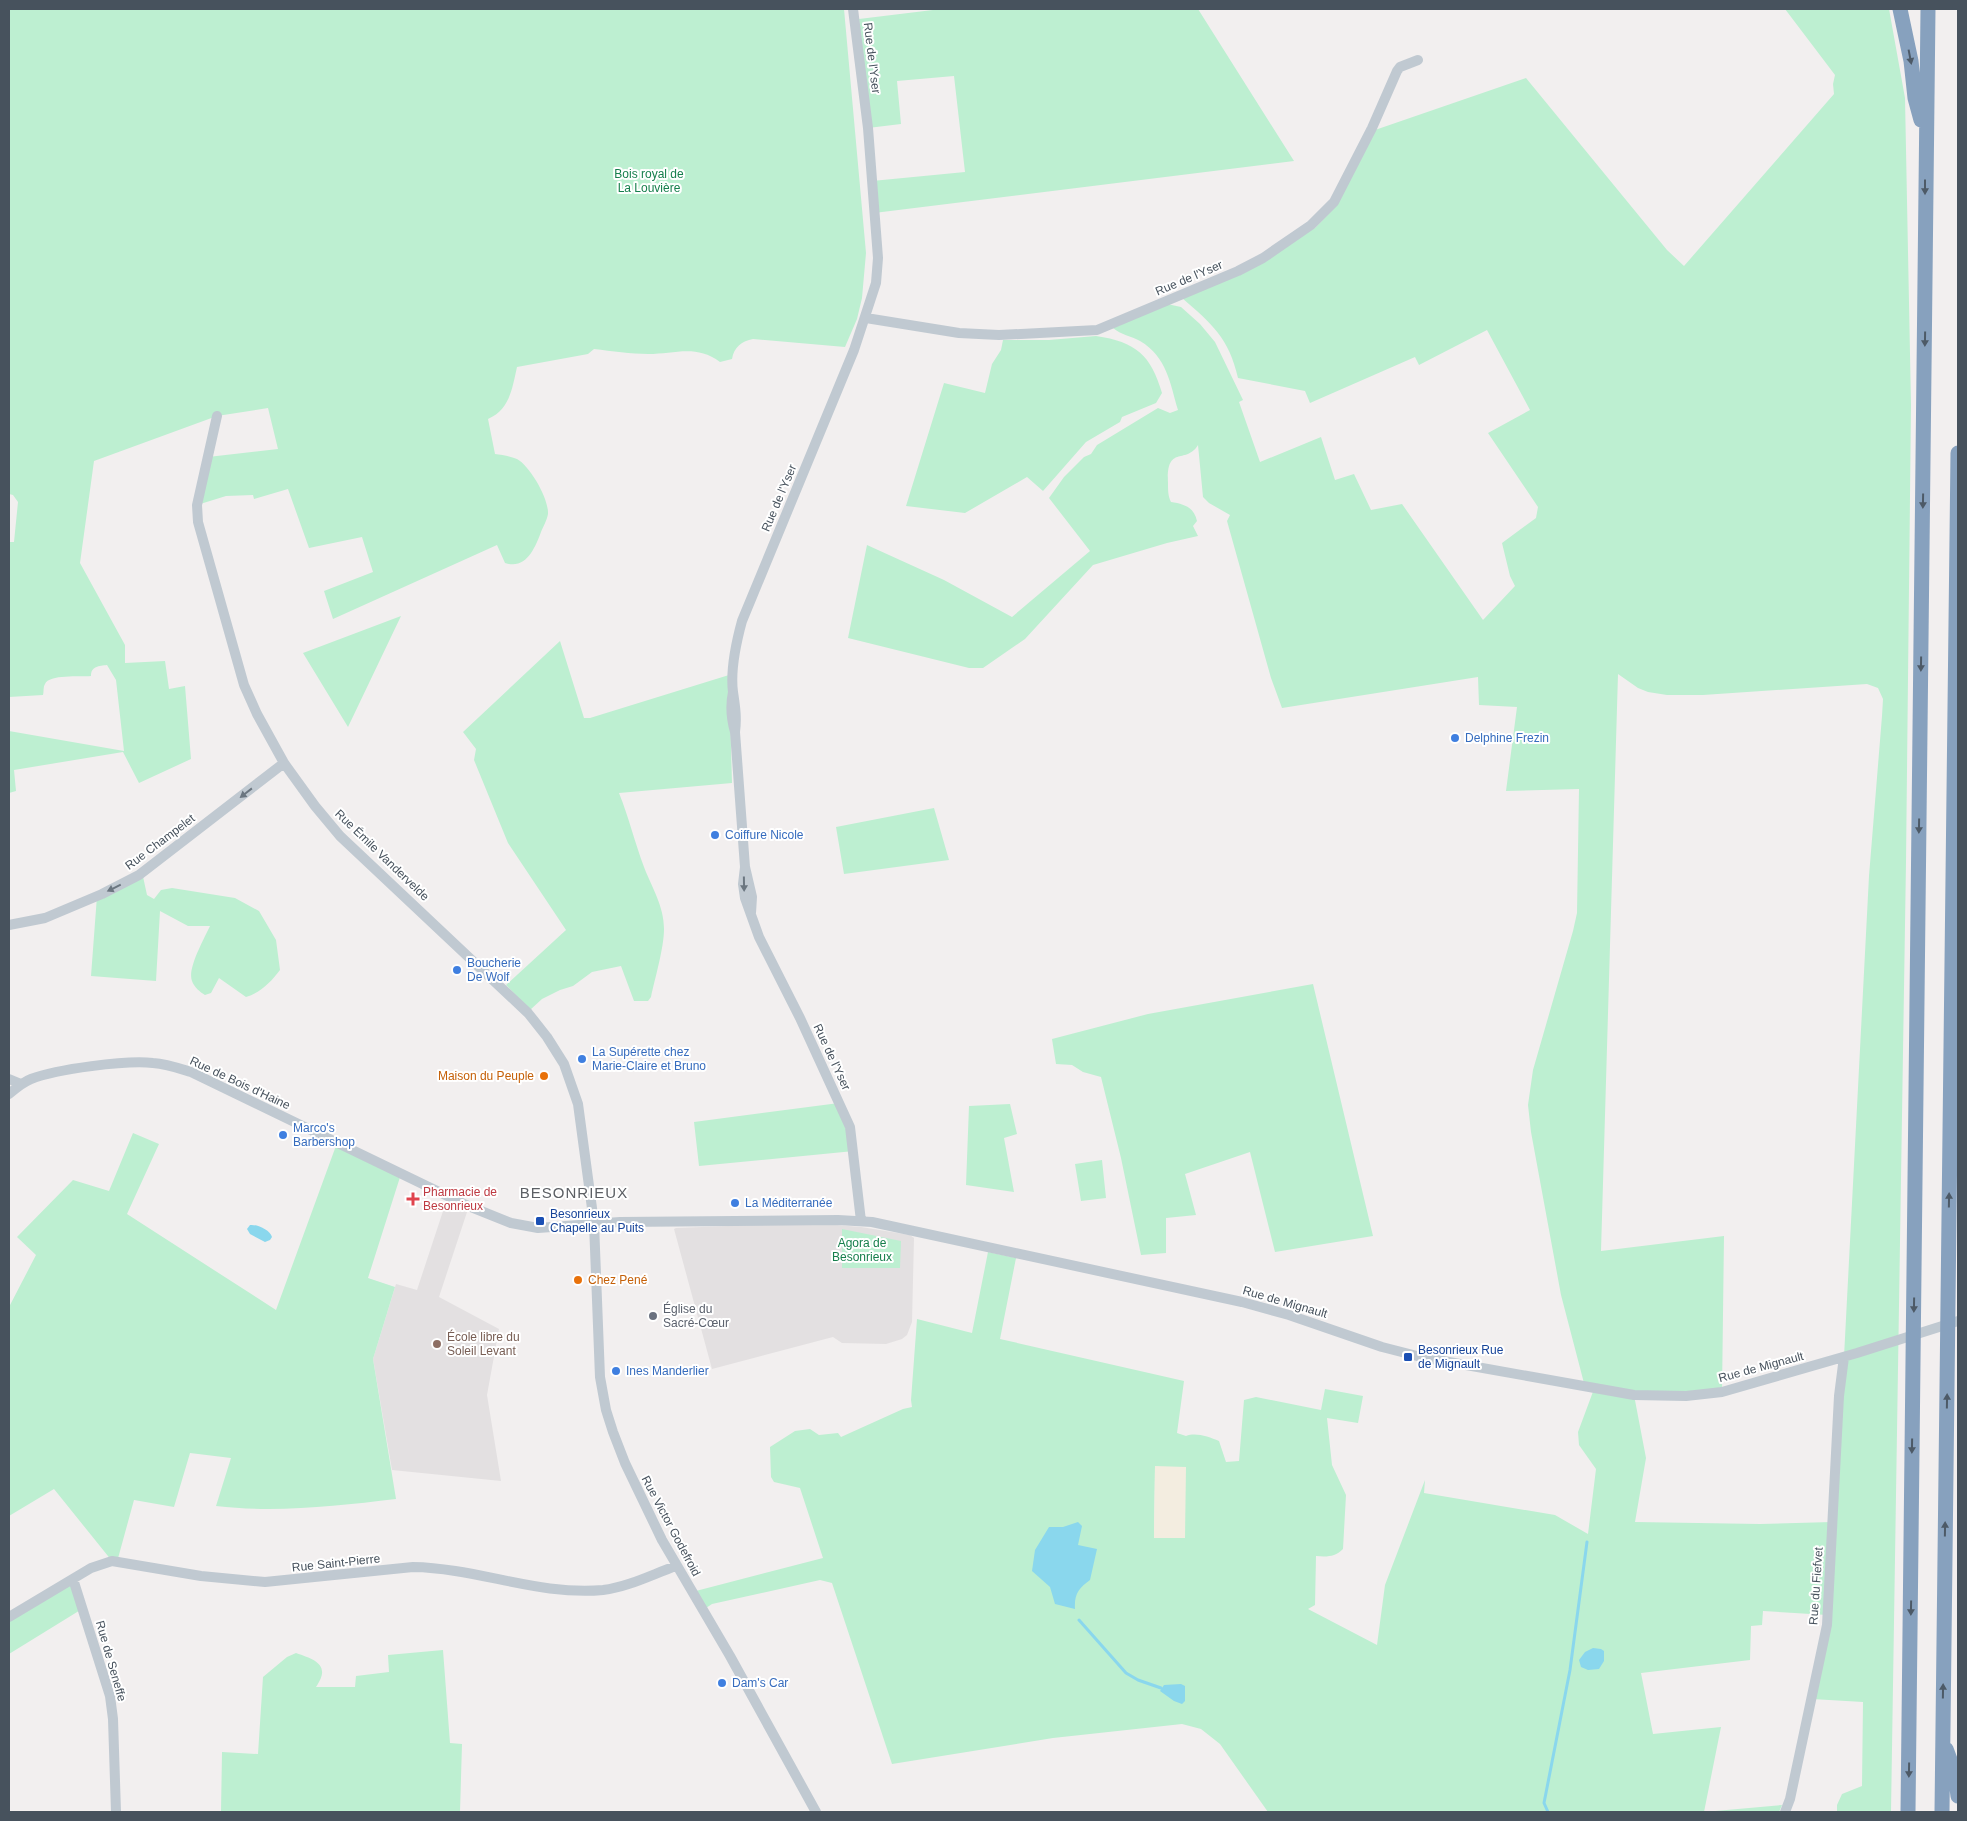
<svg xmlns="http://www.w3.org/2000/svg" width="1967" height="1821" font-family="Arial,sans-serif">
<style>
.education{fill:#e3e0e1}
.green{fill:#bdefd1;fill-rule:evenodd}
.sand{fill:#f3ede0}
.water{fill:#8ad7ed}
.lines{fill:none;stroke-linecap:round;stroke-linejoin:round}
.stream{stroke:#8ad7ed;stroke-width:3}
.minor{stroke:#c0c9d1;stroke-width:10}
.highway{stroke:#87a1be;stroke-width:15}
.oneway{fill:#4d5a67}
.oneway2{fill:#6b7680}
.shop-dot{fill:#3f7fe0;stroke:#fff;stroke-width:2}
.food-dot{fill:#e8710a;stroke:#fff;stroke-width:2}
.health-dot{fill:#e0444e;stroke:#fff;stroke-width:2}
.transit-dot{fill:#1a4fb4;stroke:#fff;stroke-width:2}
.worship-dot{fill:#6b7280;stroke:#fff;stroke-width:2}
.education-dot{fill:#8d6e63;stroke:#fff;stroke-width:2}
.labels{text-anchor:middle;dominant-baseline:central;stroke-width:4;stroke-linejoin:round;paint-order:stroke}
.street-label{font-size:12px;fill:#47525d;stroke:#fff}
.park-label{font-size:12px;fill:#167f4c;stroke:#fff}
.shop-label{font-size:12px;fill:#366cbe;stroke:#fff;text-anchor:start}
.food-label{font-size:12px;fill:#c56008;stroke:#fff;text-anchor:end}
.health-label{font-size:12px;fill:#be3a42;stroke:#fff;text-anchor:start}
.transit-label{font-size:12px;fill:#164399;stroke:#fff;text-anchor:start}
.worship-label{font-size:12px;fill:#5b616d;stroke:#fff;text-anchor:start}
.education-label{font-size:12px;fill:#785e54;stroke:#fff;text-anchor:start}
.quarter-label{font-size:15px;letter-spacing:1px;fill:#5c5f64;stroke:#fff}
</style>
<rect width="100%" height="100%" fill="#f2efef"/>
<path class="education" d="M448 1196 469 1206 439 1297 499 1329 487 1395 501 1481 392 1470 373 1359 396 1284 417 1290Z
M753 1225H836L861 1227 910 1235 914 1238 912 1322 907 1335 902 1339 886 1344 842 1343 833 1337 712 1369 674 1229 676 1228Z"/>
<path class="green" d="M9 9H844L866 253 862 298 857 319 845 347 753 339C742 341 734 347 732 359L720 362C696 344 675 354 648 354 631 354 612 351 594 349L588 354 517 367C512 389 510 409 488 419L495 454C502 455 510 456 517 459 530 466 549 499 548 514 547 520 543 527 541 532 535 548 526 570 505 563L497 545 333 619 324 591 373 572 362 537 309 548 288 489 254 499 253 495 226 496 197 505 208 457 278 449 268 408 217 416 94 461 80 563 125 645V663L165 661 169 689 185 686 191 759 139 783 123 752 14 770 16 791 9 793V731L124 751 116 680 107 665C99 666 91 666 91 676 80 677 49 674 45 684 43 687 44 692 43 695L9 697V542H14L18 502 13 495 9 494Z
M941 9H1198L1294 161 874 213 872 181 965 172 954 76 897 81 901 124 868 128 859 19Z
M1785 9H1889L1905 98 1911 405 1906 862 1891 1812H1837V1805L1842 1794 1862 1786 1863 1702 1812 1699 1827 1615 1763 1611 1762 1625 1751 1626 1750 1660 1641 1673 1653 1734 1721 1727 1704 1812 1782 1805 1779 1812H1268L1220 1744 1201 1729 1182 1724 1053 1738 892 1764 832 1583 820 1580 712 1604 703 1610 692 1592 823 1558 800 1488 774 1482 771 1477 770 1447 795 1431 810 1429 819 1435 838 1433 841 1437 903 1409 912 1407 911 1400 917 1319 972 1333 988 1252 1016 1258 1000 1339 1184 1381 1177 1433 1186 1436C1196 1432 1209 1437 1219 1441L1226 1462 1239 1461 1244 1400 1256 1397 1321 1410 1325 1389 1363 1396 1358 1423 1327 1418 1332 1465 1346 1495 1343 1549C1335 1557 1327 1557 1316 1556L1315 1605 1308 1609 1377 1645 1385 1585 1425 1480 1424 1493 1555 1515 1588 1534 1596 1469 1579 1445 1578 1432 1594 1389 1585 1387 1561 1295 1531 1132 1528 1105 1533 1070 1573 931 1577 913 1579 789 1506 791 1517 707 1479 705 1478 677 1282 708 1271 678 1227 521 1230 515 1209 503 1203 497 1198 445C1186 465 1166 444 1168 483 1168 490 1168 496 1171 502 1184 504 1194 507 1197 521L1193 526 1198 536 1167 543 1093 565 1025 639 983 668H969L848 638 867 545 944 580 1012 617 1090 551 1049 498 1064 477 1084 457 1091 454 1097 445 1158 408 1170 413 1178 410C1170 383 1167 357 1140 341 1131 336 1121 335 1113 328L1167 304 1181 307 1200 324 1215 342 1243 400 1239 402 1260 462 1321 437 1335 480 1354 474 1371 510 1402 504 1483 620 1515 586 1510 576 1502 543 1536 518 1538 507 1488 433 1530 410 1487 330 1419 365 1415 357 1310 403 1305 391 1238 378C1229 338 1212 324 1182 298L1315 228 1337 205 1375 130 1526 78 1667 250 1684 266 1834 94 1833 84 1835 75ZM1618 674 1638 688 1648 692 1667 695H1703L1867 684 1878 688 1883 699 1882 716 1869 876 1844 1357 1832 1522 1760 1524 1635 1522 1646 1458 1634 1395 1722 1392 1724 1236 1601 1251ZM1155 1467H1186L1154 1538Z
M1096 336C1136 342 1151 355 1162 393L1156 403 1122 417 1120 422 1086 442 1043 491 1027 477 965 513 906 506 944 383 985 393 992 364 1001 350 1003 340H1049Z
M401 616 348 727 303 653Z
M560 641 584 718H590L729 675 732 783 619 793C629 818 635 843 644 867 652 888 664 906 664 929 664 948 655 978 651 997L648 1001H634L621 966 592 972 573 986 560 990 542 999 530 1010 506 985 566 930 508 843 474 760 476 749 463 732Z
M934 808 949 860 844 874 836 827Z
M142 872 147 895 154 899 161 890 172 888 235 898 259 911 276 940 280 970C271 982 260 993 246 997L219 978 211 993 205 995C200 992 194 987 192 981 187 969 204 939 210 926H188L160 911 156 981 91 976 97 896Z
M1313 984 1373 1236 1275 1252 1250 1152 1185 1174 1196 1215 1166 1218V1253L1141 1255 1121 1158 1101 1077 1083 1072 1072 1065 1056 1064 1052 1039 1148 1014Z
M839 1103 854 1151 699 1166 694 1122Z
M1010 1104 1017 1134 1004 1138 1014 1192 966 1185 969 1106Z
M133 1133 159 1144 127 1214 276 1310 337 1143 401 1174 368 1278 395 1287 373 1359 396 1499C337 1506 276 1513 216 1506L231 1458 190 1453 174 1507 134 1500 117 1562 112 1561 54 1489 9 1516V1307L36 1255 17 1237 73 1180 109 1191Z
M1102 1160 1106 1198 1081 1201 1075 1164Z
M842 1229 901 1241 900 1268H842Z
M73 1579 82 1609 9 1654V1617Z
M443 1650 450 1743 462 1744 460 1812H221L222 1752 258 1754 263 1677 287 1657 296 1653C316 1660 331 1665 316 1687H355L356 1676 389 1672 388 1655Z"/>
<path class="sand" d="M1155 1466 1186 1467 1185 1538H1154Z"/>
<path class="water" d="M250 1225C257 1224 270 1230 272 1237L270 1240 265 1242 250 1234 247 1229Z
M1078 1522 1082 1526 1078 1545 1097 1549 1090 1580C1079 1588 1074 1594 1075 1609L1055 1604 1050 1587 1032 1571 1035 1550 1049 1527H1063Z
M1593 1648 1601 1649 1604 1651V1661L1599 1669 1588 1670 1581 1667 1579 1660 1585 1652Z
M1181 1684 1185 1686V1701L1182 1704 1174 1701 1160 1691 1164 1685Z"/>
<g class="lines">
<path class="stream" d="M1079 1620 1126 1673 1138 1680 1161 1688
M1548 1812 1544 1803 1570 1670 1587 1542"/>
<path class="minor" d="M866 318 959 333 999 335 1097 330 1238 271 1263 258 1311 225 1334 202 1372 128 1397 71 1400 67 1418 60
M217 416 197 505 198 522 244 685 257 714 284 763 315 806 340 836 528 1013 547 1037 564 1064 578 1104 594 1223 600 1377 606 1410 613 1432 625 1463 662 1540 730 1656 816 1812
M733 692C730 706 731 718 735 732 737 717 735 706 733 692 730 669 736 643 742 621L854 350 876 283 878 258 868 128 853 9
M735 732 745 867
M751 913 752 897 745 867 743 884 745 898 759 937 800 1018 850 1127 861 1221
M9 925 45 918 102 894 139 875 284 763
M9 1079 21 1084
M9 1094C16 1088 23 1082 31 1079 57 1069 126 1060 153 1063 167 1064 178 1068 191 1072L466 1205 511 1223 538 1228 620 1222 838 1220 872 1222 1242 1302 1289 1315 1382 1347 1421 1357 1634 1395 1686 1396 1722 1392 1857 1353 1958 1321
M73 1579 110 1696 113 1719 116 1812
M9 1617 91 1568 112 1561 201 1576 265 1582 413 1567C477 1568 539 1596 603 1590 628 1587 653 1574 676 1566
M1785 1812 1790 1799 1827 1625 1839 1396 1844 1357"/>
<path class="highway" d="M1900 9 1911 61 1915 98 1921 120
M1946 1749 1955 1773 1958 1796
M1908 1812 1928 9
M1942 1812 1958 453"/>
</g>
<defs><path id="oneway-solid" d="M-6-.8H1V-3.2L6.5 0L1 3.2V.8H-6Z" transform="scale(1.25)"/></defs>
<g class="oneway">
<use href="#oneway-solid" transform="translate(1910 57) rotate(79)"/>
<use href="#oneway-solid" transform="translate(1925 187) rotate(90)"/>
<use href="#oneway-solid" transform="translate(1925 339) rotate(91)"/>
<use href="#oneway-solid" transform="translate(1923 501) rotate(91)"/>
<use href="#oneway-solid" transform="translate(1921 664) rotate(91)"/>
<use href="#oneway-solid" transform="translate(1919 826) rotate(91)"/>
<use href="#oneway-solid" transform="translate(1949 1200) rotate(-89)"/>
<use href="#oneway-solid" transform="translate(1914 1305) rotate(91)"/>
<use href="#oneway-solid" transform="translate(1947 1401) rotate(-89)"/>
<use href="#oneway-solid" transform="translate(1912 1446) rotate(91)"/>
<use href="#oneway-solid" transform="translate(1945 1529) rotate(-89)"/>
<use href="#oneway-solid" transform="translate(1911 1608) rotate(91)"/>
<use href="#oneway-solid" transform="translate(1943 1691) rotate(-89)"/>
<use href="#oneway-solid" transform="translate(1909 1770) rotate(91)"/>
</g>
<g class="oneway2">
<use href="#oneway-solid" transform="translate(246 793) rotate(142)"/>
<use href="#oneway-solid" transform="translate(744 884) rotate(89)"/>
<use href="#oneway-solid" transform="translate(114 888) rotate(154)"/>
</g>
<g class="shop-dot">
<circle cx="1455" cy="738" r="5"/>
<circle cx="715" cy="835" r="5"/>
<circle cx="457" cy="970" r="5"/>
<circle cx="582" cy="1059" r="5"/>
<circle cx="283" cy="1135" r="5"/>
<circle cx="735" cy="1203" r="5"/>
<circle cx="616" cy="1371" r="5"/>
<circle cx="722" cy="1683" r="5"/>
</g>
<g class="food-dot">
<circle cx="544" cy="1076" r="5"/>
<circle cx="578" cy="1280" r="5"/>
</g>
<path class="health-dot" d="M410.5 1191.5h5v5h5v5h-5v5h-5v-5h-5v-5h5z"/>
<g class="transit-dot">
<rect x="535" y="1216" width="10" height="10" rx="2.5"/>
<rect x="1403" y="1352" width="10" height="10" rx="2.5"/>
</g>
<circle class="worship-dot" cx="653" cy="1316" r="5"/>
<circle class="education-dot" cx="437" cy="1344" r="5"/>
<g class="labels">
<g class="street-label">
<text transform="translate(872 58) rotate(83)">Rue de l'Yser</text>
<text transform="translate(1189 278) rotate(-23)">Rue de l'Yser</text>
<text transform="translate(779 498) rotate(-67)">Rue de l'Yser</text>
<text transform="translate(160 842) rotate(-37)">Rue Champelet</text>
<text transform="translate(382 855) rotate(44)">Rue Émile Vandervelde</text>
<text transform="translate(832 1057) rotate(65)">Rue de l'Yser</text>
<text transform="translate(240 1083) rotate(25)">Rue de Bois d'Haine</text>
<text transform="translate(1285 1302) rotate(16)">Rue de Mignault</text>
<text transform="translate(1761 1367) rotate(-15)">Rue de Mignault</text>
<text transform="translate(671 1526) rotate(62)">Rue Victor Godefroid</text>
<text transform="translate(336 1563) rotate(-6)">Rue Saint-Pierre</text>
<text transform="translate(1816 1586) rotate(-86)">Rue du Fiefvet</text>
<text transform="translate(111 1661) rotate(74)">Rue de Seneffe</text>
</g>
<g class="park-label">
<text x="649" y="174">Bois royal de<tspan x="649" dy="14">La Louvière</tspan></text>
<text x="862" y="1243">Agora de<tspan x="862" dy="14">Besonrieux</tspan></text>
</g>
<g class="shop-label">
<text x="1465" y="738">Delphine Frezin</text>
<text x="725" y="835">Coiffure Nicole</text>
<text x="467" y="963">Boucherie<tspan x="467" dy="14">De Wolf</tspan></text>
<text x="592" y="1052">La Supérette chez<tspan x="592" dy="14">Marie-Claire et Bruno</tspan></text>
<text x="293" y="1128">Marco's<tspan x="293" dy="14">Barbershop</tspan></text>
<text x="745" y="1203">La Méditerranée</text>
<text x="626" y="1371">Ines Manderlier</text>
<text x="732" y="1683">Dam's Car</text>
</g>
<g class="food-label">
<text x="534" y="1076">Maison du Peuple</text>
<text x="588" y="1280" text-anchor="start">Chez Pené</text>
</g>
<g class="health-label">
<text x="423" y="1192">Pharmacie de<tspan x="423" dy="14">Besonrieux</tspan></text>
</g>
<g class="transit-label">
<text x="550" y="1214">Besonrieux<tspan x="550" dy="14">Chapelle au Puits</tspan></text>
<text x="1418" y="1350">Besonrieux Rue<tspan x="1418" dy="14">de Mignault</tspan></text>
</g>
<g class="worship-label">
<text x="663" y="1309">Église du<tspan x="663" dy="14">Sacré-Cœur</tspan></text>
</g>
<g class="education-label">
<text x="447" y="1337">École libre du<tspan x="447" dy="14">Soleil Levant</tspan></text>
</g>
<g class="quarter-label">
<text x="574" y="1192">BESONRIEUX</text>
</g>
</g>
<rect width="1967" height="1821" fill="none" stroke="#47525d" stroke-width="20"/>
</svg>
